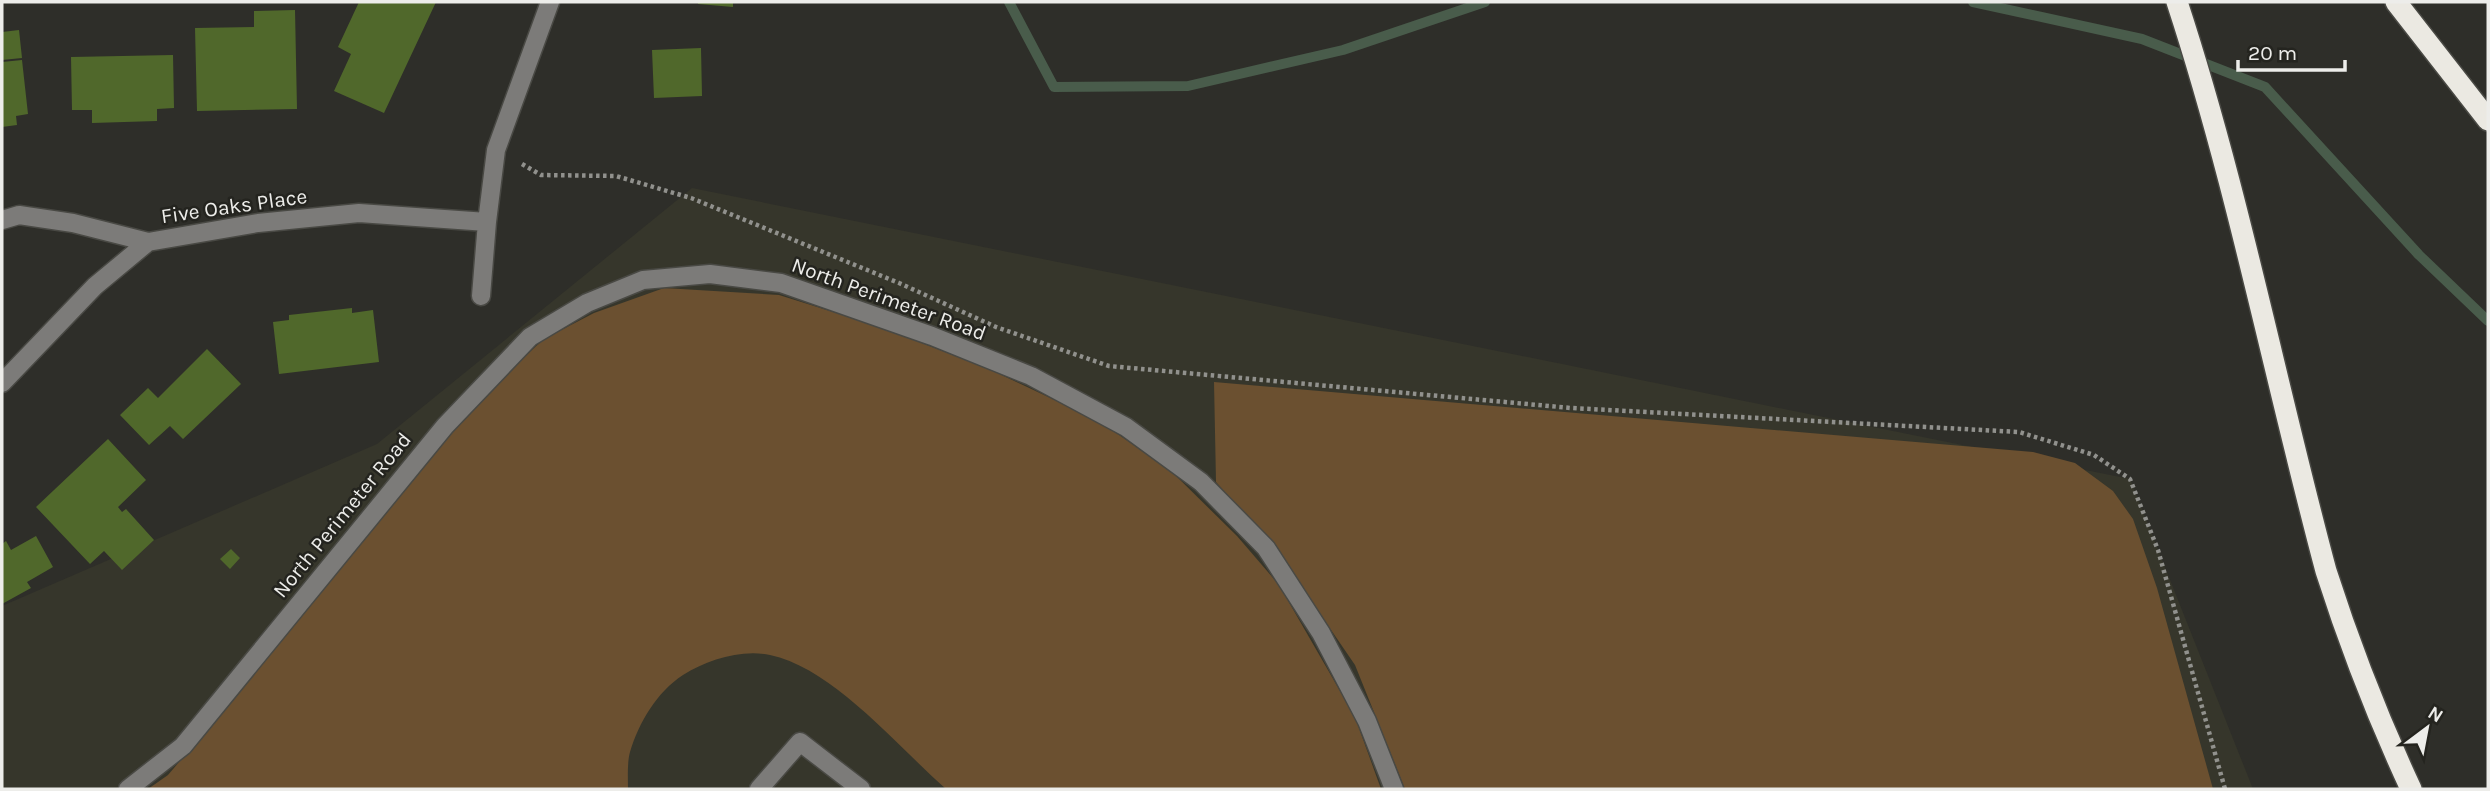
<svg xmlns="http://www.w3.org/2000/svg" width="2490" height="791" font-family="Karla,sans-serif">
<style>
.built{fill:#36362b}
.green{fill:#6b5030}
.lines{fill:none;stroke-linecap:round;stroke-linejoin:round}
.stream{stroke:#495c4b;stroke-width:10}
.building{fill:#50682b}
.minor-casing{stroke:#494944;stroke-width:21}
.highway-casing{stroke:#494944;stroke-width:24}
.path{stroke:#91918d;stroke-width:4.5;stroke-dasharray:3.5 3.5;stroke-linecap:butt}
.minor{stroke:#7c7b79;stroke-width:18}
.highway{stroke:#ebe9e2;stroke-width:21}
.labels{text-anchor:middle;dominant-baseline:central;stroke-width:5;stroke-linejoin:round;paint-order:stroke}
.street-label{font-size:21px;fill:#ededea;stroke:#24241f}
</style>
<rect width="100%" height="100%" fill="#2e2e29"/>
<path class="built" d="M692 188 2130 479 2253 789H2V606L377 444Z"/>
<path class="green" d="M664 288 779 295 878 326 989 369 1097 420 1169 469 1237 536 1279 585 1355 717 1381 789H946C898 747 833 668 770 655 741 649 707 660 683 675 657 692 639 722 630 752 627 763 628 778 628 789H148L168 775 244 686 437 448 480 397 544 339 594 313Z
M1214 382 2033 452 2075 463 2113 491 2133 519 2157 588 2213 789H1405L1355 665 1277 551 1216 482Z"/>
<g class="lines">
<path class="stream" d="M1009 2 1054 87 1188 86 1343 50 1485 2
M1973 2 2142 39 2265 87 2419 255 2488 321"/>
</g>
<path class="building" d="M359 2H436L384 113 334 91 351 54 338 47Z
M698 2H733V7L698 4Z
M295 10 297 109 197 111 195 28 254 27V11Z
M19 30 22 58 2 60V32Z
M701 48 702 96 654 98 652 50Z
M173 55 174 108 157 109V121L92 123V110H72L71 57Z
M22 60 28 114 16 116 17 125 2 127V62Z
M352 308V313L373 310 379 362 279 374 273 322 289 320V315Z
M207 349 241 384 183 439 170 426 149 445 120 415 148 388 158 398Z
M108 439 146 480 118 507 122 512 126 509 154 540 122 570 104 551 90 564 36 507Z
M36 536 53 567 27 582 31 588 2 604V544L6 541 11 550Z
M231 549 240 558 230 569 220 559Z"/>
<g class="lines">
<g class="minor-casing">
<path id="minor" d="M2 220 19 215 73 223 148 242
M481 296 487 222 496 150 550 2
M2 383 95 286 148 242 258 223 359 213 487 222
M128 789 183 746 445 426 530 337 587 303 643 280 710 274 781 283 932 336 1031 376 1126 427 1201 482 1266 548 1321 633 1367 721 1394 789
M759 789 800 742 861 789"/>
</g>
<g class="highway-casing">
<path id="highway" d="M2177 2C2238 188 2275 381 2326 571 2350 646 2378 718 2411 789
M2396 2 2488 120"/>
</g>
<path class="path" d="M522 164 541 175 616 176 691 198 899 283 996 327 1109 366 1571 408 2019 432 2094 455 2130 479 2158 550 2225 789"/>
<use href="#minor" class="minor"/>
<use href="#highway" class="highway"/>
</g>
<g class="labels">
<g class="street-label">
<text transform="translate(234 206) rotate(-8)">Five Oaks Place</text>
<text transform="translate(889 299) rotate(20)">North Perimeter Road</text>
<text transform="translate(342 515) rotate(-51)">North Perimeter Road</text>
</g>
</g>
<rect width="2490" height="791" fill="none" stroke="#ededea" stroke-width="7"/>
<g transform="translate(2427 728) rotate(32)" stroke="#24241f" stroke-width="5" paint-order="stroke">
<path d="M0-5L12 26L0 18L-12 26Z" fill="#ededea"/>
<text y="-10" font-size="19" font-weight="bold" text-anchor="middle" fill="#ededea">N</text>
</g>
<path d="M2238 60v10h107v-10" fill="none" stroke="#ededea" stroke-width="3.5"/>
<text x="2248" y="60" font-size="21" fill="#ededea" stroke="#24241f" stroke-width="5" paint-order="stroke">20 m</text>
</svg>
